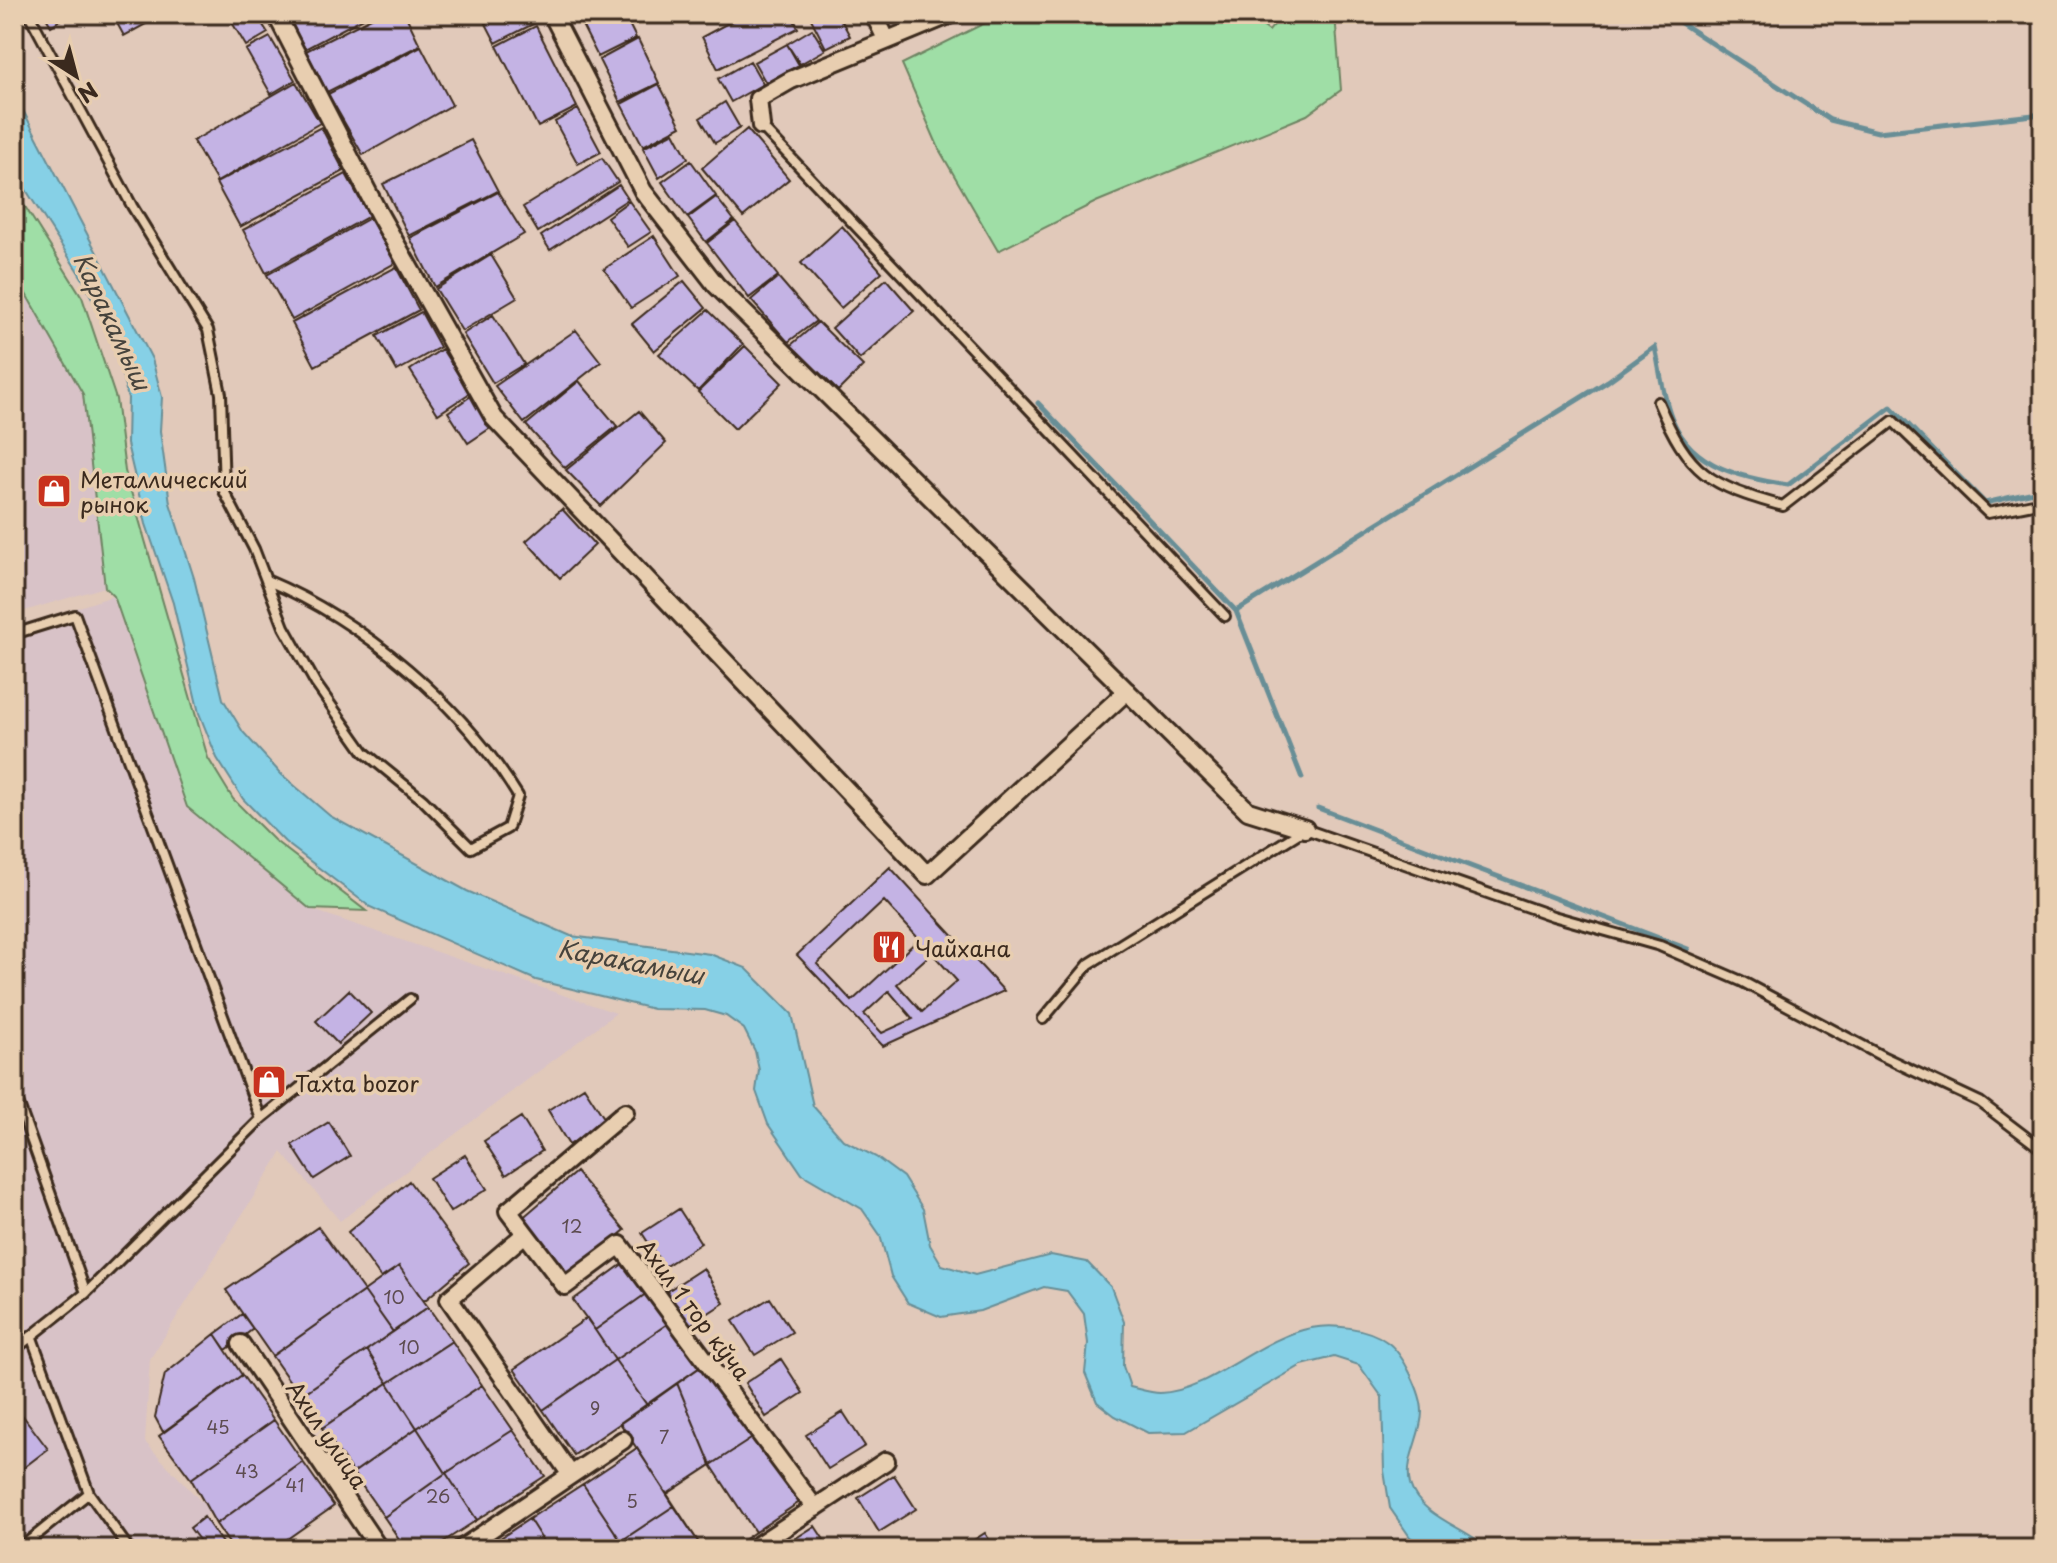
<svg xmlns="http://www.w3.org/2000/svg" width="2057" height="1563" font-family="'Playpen Sans',sans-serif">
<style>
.built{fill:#d8c2c7}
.green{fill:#9fdea6;stroke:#6d8462;stroke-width:2}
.water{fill:#86d0e6;stroke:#688e96;stroke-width:2}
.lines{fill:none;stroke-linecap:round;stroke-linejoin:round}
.stream{stroke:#688e96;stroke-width:5}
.building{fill:#c4b3e4;stroke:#3b2a1e;stroke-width:2;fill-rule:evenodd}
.service-casing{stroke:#3b2a1e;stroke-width:14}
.minor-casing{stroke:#3b2a1e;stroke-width:22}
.service{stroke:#e8ceb0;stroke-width:8}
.minor{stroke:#e8ceb0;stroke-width:16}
.labels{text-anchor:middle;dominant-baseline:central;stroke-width:7;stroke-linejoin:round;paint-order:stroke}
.number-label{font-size:18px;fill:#5d4c50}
.poi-label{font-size:22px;fill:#3b2a1e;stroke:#e8ceb0;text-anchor:start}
.street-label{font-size:22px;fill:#3b2a1e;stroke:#e8ceb0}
.water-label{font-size:24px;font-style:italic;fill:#46433c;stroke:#e8ceb0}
</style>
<rect width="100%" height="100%" fill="#e1c9ba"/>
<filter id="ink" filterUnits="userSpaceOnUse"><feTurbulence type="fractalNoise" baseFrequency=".0125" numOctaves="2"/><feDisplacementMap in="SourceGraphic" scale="16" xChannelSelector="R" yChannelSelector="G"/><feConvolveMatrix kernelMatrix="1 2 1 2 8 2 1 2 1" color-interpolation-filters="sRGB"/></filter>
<g filter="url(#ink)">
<path class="built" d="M14 273 83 394 105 587 14 614Z
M113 596 187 807 310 909 616 1013 340 1221 282 1152 150 1359 145 1442 209 1510 206 1517 228 1549H14V628Z"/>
<path class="green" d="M1003 14H1246L1269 31 1283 14H1335L1341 90 1307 115 1096 202 998 251 940 151 902 64Z
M14 189 82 297 116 399 125 471 208 758 233 799 274 840 366 911 310 909 187 807 114 596 105 587 83 394 14 273Z"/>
<path class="water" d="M14 93 152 359 162 397 160 431 170 503 194 578 223 699 243 732 281 774 330 816 467 891 571 936 710 954 746 968 792 1014 813 1106 843 1140 876 1157 903 1177 923 1209 930 1245 942 1265 975 1275 1051 1255 1087 1262 1111 1287 1124 1322 1123 1366 1130 1387C1139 1389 1151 1393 1160 1393 1208 1392 1259 1338 1311 1328 1332 1324 1368 1327 1387 1342 1403 1353 1422 1393 1422 1412 1422 1435 1404 1460 1410 1484 1419 1516 1467 1528 1489 1549H1430L1410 1537 1390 1508 1384 1471 1382 1397 1359 1365 1334 1357 1302 1365 1186 1432 1148 1433 1115 1416 1097 1402 1085 1373 1088 1343 1084 1314 1067 1291 1044 1287 980 1311 941 1317 908 1303 891 1276 880 1235 862 1209 802 1174 768 1124 756 1091 759 1070 755 1051 744 1029 726 1016 705 1010 653 1009 536 980 370 907 285 842 243 799 217 758 199 713 173 603 146 524 127 444 128 398 116 351 84 281 14 171Z"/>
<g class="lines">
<path class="stream" d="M1667 14 1830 120 1878 132 2043 114
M1038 403 1236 611 1302 778
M1236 611 1608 381 1655 347C1660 370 1663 399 1673 421 1693 468 1743 478 1788 485L1891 407 1985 503 2043 490
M1318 808 1688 949"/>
</g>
<path class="building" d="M44 14H69L51 26Z
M112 14H164L124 36Z
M227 14H256L268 33 246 46Z
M287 14H371L305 49Z
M379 14H405L420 45 327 92 306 51Z
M481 14H530L535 23 496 43Z
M624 14 636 38 598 57 577 15Z
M745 14H791L798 28 718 69 702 37Z
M838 14 850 36 826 48 809 15Z
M536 26 577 107 538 127 497 46Z
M812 29 825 50 800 64 787 44Z
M270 37 295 80 271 94 246 50Z
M638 39 659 83 620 102 599 60Z
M787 44 799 65 766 83 754 62Z
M421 46 452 105 363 155 328 94Z
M750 61 763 84 731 102 718 79Z
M296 82 320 123 217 182 193 141Z
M659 84 681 126 643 146 621 104Z
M725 102 740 128 715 143 700 118Z
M578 109 601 152 578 164 555 122Z
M321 127 344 171 240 227 216 183Z
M747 129 789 179 743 217 702 168Z
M674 132 688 158 659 178 643 148Z
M471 140 498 191 409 236 383 184Z
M602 158 618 182 538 232 523 207Z
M691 161 716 196 687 217 662 182Z
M346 174 369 216 266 273 243 230Z
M619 185 628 199 550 250 541 236Z
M498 192 524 234 435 287 410 238Z
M716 197 734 220 706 242 688 218Z
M629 201 651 232 628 247 607 217Z
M370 218 395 263 292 320 267 275Z
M735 221 778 276 749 298 707 243Z
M842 226 882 272 841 308 801 263Z
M654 236 680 276 631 308 604 269Z
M491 255 517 298 462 331 436 289Z
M396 267 419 310 315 366 292 323Z
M778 277 816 321 788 342 751 300Z
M886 279 914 311 860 359 832 328Z
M684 281 706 308 654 351 632 324Z
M708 310 743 344 698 391 659 354Z
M421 312 440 347 397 371 377 336Z
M493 315 524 364 493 383 463 334Z
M818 322 863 366 838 391 791 345Z
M576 330 601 362 524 423 495 386Z
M745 346 782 383 735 429 698 392Z
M442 349 470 393 438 414 410 370Z
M579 381 617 426 565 468 526 425Z
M471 396 492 427 468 443 448 412Z
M639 411 666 443 601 506 566 470Z
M562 509 595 545 560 578 526 541Z
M890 867 1004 991 883 1046 797 955ZM884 901 919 939 852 1001 817 964ZM932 953 957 981 922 1012 897 984ZM889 991 913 1019 882 1033 864 1014Z
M349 990 371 1013 338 1044 316 1021Z
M584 1087 606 1121 569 1145 548 1110Z
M521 1117 542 1151 506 1175 484 1141Z
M329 1122 350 1156 314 1179 292 1145Z
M465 1155 487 1189 450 1212 429 1178Z
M576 1172 625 1230 568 1277 520 1220Z
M409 1181 469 1263 424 1301 399 1266 381 1278 348 1232Z
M679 1209 701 1243 664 1267 642 1233Z
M318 1227 364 1291 272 1356 226 1290Z
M624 1263 647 1293 595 1330 573 1300Z
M399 1266 428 1307 393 1332 364 1291Z
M703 1268 724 1303 688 1326 666 1292Z
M364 1291 393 1332 300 1396 272 1356Z
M647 1293 670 1322 615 1360 595 1330Z
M770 1298 792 1332 755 1355 733 1321Z
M428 1307 452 1341 388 1383 367 1350Z
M242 1314 253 1329 226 1350 215 1334Z
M587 1318 615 1360 543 1410 514 1369Z
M670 1322 703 1365 647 1405 615 1360Z
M215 1334 242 1375 163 1432 155 1417 165 1374Z
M452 1341 482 1385 417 1428 388 1383Z
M367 1350 388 1383 322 1428 300 1396Z
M781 1359 803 1393 766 1417 745 1383Z
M615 1360 647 1405 574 1455 543 1410Z
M703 1365 754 1437 711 1465 677 1383Z
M242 1375 274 1420 191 1479 159 1436Z
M388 1383 417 1428 353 1473 322 1428Z
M677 1383 711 1465 667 1494 620 1423Z
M482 1385 513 1430 446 1473 417 1428Z
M14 1404 48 1449 14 1475Z
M843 1412 865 1446 828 1469 806 1435Z
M274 1420 303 1462 216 1524 191 1479Z
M417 1428 446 1473 384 1517 353 1473Z
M513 1430 545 1476 477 1520 446 1473Z
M754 1437 801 1501 755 1532 711 1465Z
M637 1448 674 1506 621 1541 583 1484Z
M303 1462 334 1506 273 1549H233L216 1524Z
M711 1465 755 1532 730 1549H703L667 1494Z
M711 1465 755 1532 730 1549H703L667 1494Z
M446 1473 477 1520 432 1549H406L384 1517Z
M894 1475 916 1509 879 1532 858 1498Z
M583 1484 621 1541 609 1549H548L529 1519Z
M674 1506 703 1549H626L621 1541Z
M204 1517 226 1549H206L190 1528Z
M529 1519 548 1549H484Z
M815 1526 830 1549H779Z
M985 1533 995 1549H960Z"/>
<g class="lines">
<g class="service-casing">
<path id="service" d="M29 14 132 206 208 330 221 394 224 491 254 549 284 627 316 684 364 752 423 800 471 848 508 828 518 796C463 706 364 621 266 580
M761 126 1225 616
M1658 402C1689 475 1709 485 1783 506L1893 421 1988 513 2043 502
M14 634 75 615 261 1119
M1043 1019 1089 964 1305 829 1553 916 1660 946 1741 981 1882 1056 1980 1102 2043 1150
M14 1091 86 1293
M32 1338 89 1493 129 1549
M14 1350 86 1293 261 1119 410 999
M19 1549 89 1493"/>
</g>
<g class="minor-casing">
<path id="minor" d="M276 14 379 214 494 418 927 875 1127 691
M552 14 643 191 716 285 1248 811 1305 829
M874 14 886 39
M761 126 758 99 791 80 951 14
M625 1112 508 1211 565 1286 620 1245 815 1508
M525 1234 449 1299 571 1475
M241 1344 379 1549
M461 1549 623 1440
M752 1549 886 1461"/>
</g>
<use href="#service" class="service"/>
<use href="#minor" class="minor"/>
</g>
</g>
<defs>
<g id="shop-square" transform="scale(1.8)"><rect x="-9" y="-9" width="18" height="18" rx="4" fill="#c8321e" stroke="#e8ceb0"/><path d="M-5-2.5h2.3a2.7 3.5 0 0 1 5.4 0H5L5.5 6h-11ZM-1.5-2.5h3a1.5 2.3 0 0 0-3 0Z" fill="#fff"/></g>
<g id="restaurant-square" transform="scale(1.8)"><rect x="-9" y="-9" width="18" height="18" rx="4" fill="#c8321e" stroke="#e8ceb0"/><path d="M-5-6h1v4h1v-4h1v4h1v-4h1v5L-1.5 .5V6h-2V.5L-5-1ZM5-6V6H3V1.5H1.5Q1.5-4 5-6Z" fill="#fff"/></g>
</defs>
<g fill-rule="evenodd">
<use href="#shop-square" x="54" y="491"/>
<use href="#restaurant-square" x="889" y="947"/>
<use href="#shop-square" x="269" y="1082"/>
</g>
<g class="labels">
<g class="number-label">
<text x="572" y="1225">12</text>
<text x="394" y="1296">10</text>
<text x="409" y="1346">10</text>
<text x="595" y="1407">9</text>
<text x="218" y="1426">45</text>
<text x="664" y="1436">7</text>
<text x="247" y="1470">43</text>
<text x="295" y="1484">41</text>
<text x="438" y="1495">26</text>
<text x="632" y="1500">5</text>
</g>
<g class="poi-label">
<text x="80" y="478">Металлический<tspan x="80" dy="25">рынок</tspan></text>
<text x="915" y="947">Чайхана</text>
<text x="295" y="1082">Taxta bozor</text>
</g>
<g class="street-label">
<text transform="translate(695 1309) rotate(53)">Ахил 1 тор кўча</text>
<text transform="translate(328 1434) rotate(56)">Ахил улица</text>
</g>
<g class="water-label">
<text transform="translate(113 321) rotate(65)">Каракамыш</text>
<text transform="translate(631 961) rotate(11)">Каракамыш</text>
</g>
</g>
<rect width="2057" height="1563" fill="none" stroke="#e8ceb0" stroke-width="48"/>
<rect x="24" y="24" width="2009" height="1515" fill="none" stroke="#3b2a1e" stroke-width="3" filter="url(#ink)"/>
<g transform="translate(76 76) rotate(144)" stroke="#e8ceb0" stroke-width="6" paint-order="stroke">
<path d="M0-6L14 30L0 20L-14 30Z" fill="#3b2a1e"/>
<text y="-12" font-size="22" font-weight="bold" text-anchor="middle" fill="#3b2a1e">N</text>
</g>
</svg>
